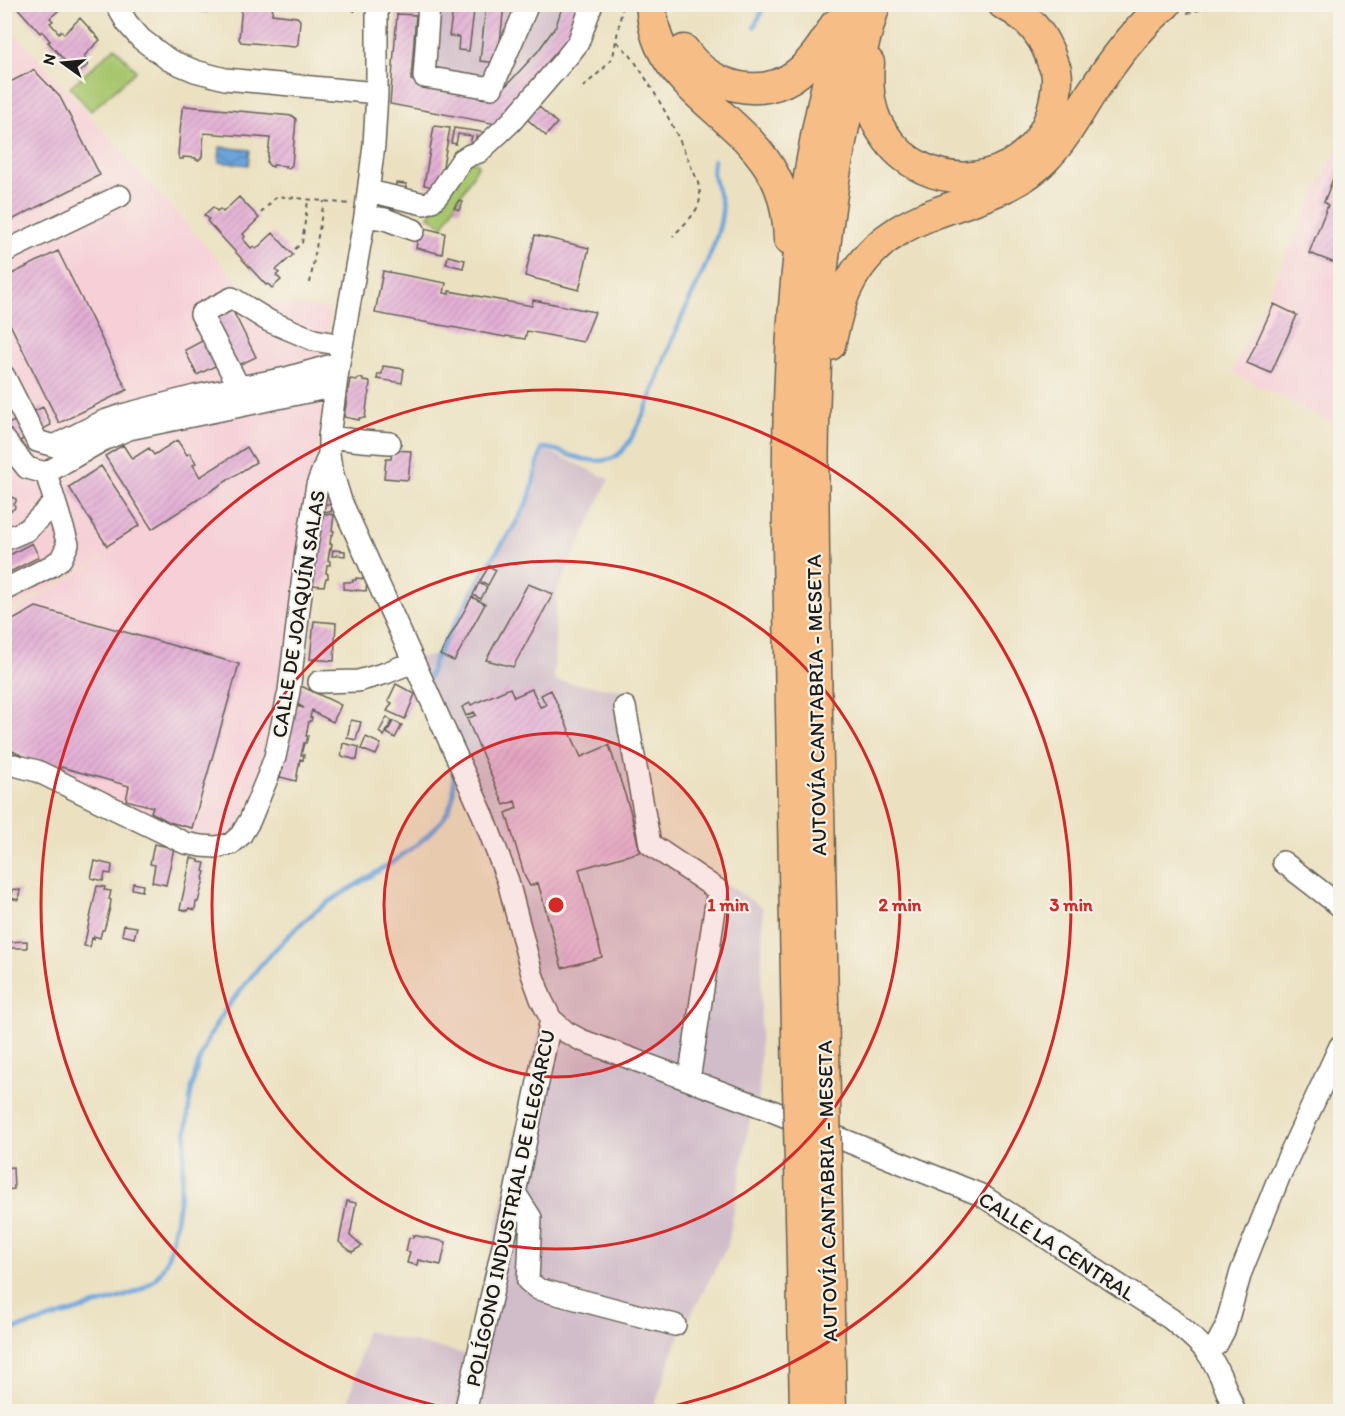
<svg xmlns="http://www.w3.org/2000/svg" width="1345" height="1416" font-family="Itim,sans-serif">
<style>
.built{fill:#f6cfd7}
.industrial{fill:#d1bdc9}
.park{fill:#a7c66d;stroke:#627144;stroke-width:1.5}
.water{fill:url(#water-waves);stroke:#44607c;stroke-width:1.5}
.lines{fill:none;stroke-linecap:round;stroke-linejoin:round}
.stream{stroke:#6ca4db;stroke-width:4.5}
.building{fill:url(#building-hatch)}
.minor-casing{stroke:#646156;stroke-width:24}
.highway-casing{stroke:#646156;stroke-width:33}
.path{stroke:#646156;stroke-width:2;stroke-dasharray:4.5 4.5;stroke-linecap:butt}
.minor{stroke:#fff;stroke-width:21}
.highway{stroke:#f6be86;stroke-width:30}
.highway-bridge-casing{stroke:#646156;stroke-width:33;stroke-linecap:butt}
.highway-bridge{stroke:#f6be86;stroke-width:30}
.ring{fill:none;stroke:#d62828;stroke-width:3}
.labels{text-anchor:middle;dominant-baseline:central;stroke-width:4.5;stroke-linejoin:round;paint-order:stroke}
.street-label{font-size:21px;fill:#1c1c1c;stroke:#f7f3e8}
.centre{fill:#d62828;stroke:#f7f3e8;stroke-width:3}
.ring-label{font-size:18px;text-anchor:middle;font-weight:bold;fill:#d62828;stroke:#f7f3e8;stroke-width:4.5;stroke-linejoin:round;paint-order:stroke}
</style>
<defs>
<pattern id="water-waves" width="16" height="10" patternUnits="userSpaceOnUse" patternTransform="scale(1.5)"><rect width="16" height="10" fill="#6ca4db"/><path d="M0 5q4-4 8 0t8 0" fill="none" stroke="#5885b1"/></pattern>
<pattern id="building-hatch" width="6" height="6" patternUnits="userSpaceOnUse" patternTransform="scale(1.5)"><rect width="6" height="6" fill="#e3afd5"/><path d="M-1 1l2-2M0 6l6-6M5 7l2-2" fill="none" stroke="#c296b6"/></pattern>
</defs>
<rect width="100%" height="100%" fill="#f7f3e8"/>
<filter id="ink" filterUnits="userSpaceOnUse"><feTurbulence type="fractalNoise" baseFrequency=".0167" numOctaves="2"/><feDisplacementMap in="SourceGraphic" scale="12" xChannelSelector="R" yChannelSelector="G"/><feConvolveMatrix kernelMatrix="1 2 1 2 8 2 1 2 1" color-interpolation-filters="sRGB"/></filter>
<filter id="wash" filterUnits="userSpaceOnUse"><feTurbulence type="fractalNoise" baseFrequency=".008" numOctaves="4" result="noise"/><feDisplacementMap in="SourceGraphic" scale="24" xChannelSelector="R" yChannelSelector="G"/><feGaussianBlur stdDeviation="1.35" result="paint"/><feColorMatrix in="noise" values="0 0 0 0 0 0 0 0 0 0 0 0 0 0 0 0 0 1.4 0 .05"/><feComposite in="paint" operator="in"/></filter>
<g filter="url(#wash)">
<rect width="100%" height="100%" fill="#ebe1c1"/>
<path class="built" d="M4 21 255 301 330 309 321 424 278 712 264 771 236 832 227 837 204 836 183 832 5 747V618L127 544 5 613Z
M1340 142V426L1232 372Z"/>
<path class="industrial" d="M398 5H587L502 125 390 104Z
M544 449 609 479 556 594 554 681 630 691 655 837 763 908 759 1098 749 1123 728 1245 677 1341 653 1411 346 1412 366 1331 469 1355 541 1023 490 847 402 658 437 656 488 567 517 526 534 492Z"/>
<path class="park" d="M115 47 136 71 91 111 70 87Z
M469 161 478 163V166L443 226 429 216Z"/>
<path class="water" d="M220 147 250 150 248 165 219 162Z"/>
<g class="lines">
<path class="stream" d="M754 27 761 13 764 4
M429 678 434 661 441 648 487 566 513 528 529 499 542 448C553 447 562 453 572 456 584 460 602 463 613 458 620 455 625 448 629 442 651 406 662 363 679 324 692 292 718 247 722 213 724 196 708 178 714 160
M4 1332C34 1324 63 1315 92 1306 112 1300 138 1295 154 1280 168 1266 172 1244 175 1226 180 1199 183 1172 185 1145 188 1119 189 1093 197 1068 208 1028 234 997 261 965 278 946 296 927 316 911 352 883 439 845 452 801 455 791 454 780 453 770"/>
</g>
<g id="blocks">
<path class="building" d="M14 4H66L50 18 53 21 50 23 59 33 61 31 64 34 80 18 100 40 84 56 86 58 84 60 88 65 79 73 75 68 73 70 48 42 50 41 42 31 40 33Z
M172 4H211L210 9 207 12 175 9Z
M242 4H273L272 14 297 17 300 20 298 44 295 47 241 42 239 39Z
M486 4H504L498 63 480 61Z
M563 4H587L576 38 502 125 390 104 397 14 416 15 411 80 479 94V98L489 99 503 83 506 86 538 51 556 26Z
M453 9 474 11 469 51 458 50 459 37 449 36Z
M34 70 60 97 100 175 4 224V85Z
M536 104 557 123 546 136 527 119Z
M185 106 293 116 296 119 292 165 289 168H285L286 166 273 165V167L270 166 267 163 270 138 204 133 202 157 199 160H196V158L183 157V159H180L178 155 182 109Z
M434 126 450 128 439 188 424 185Z
M454 128 489 133 485 138 476 136 475 145 470 144 472 136 458 134 456 144 451 143Z
M1337 168H1340V249L1335 263 1309 253 1328 205 1324 202Z
M396 183 406 184V191L395 190Z
M239 197 259 218 243 234 245 237 243 239 251 248 254 246 256 249 273 233 293 255 276 270 279 273 276 275 281 280 272 288 268 284 266 285 241 258 207 221 209 219 204 215 213 207 217 211 220 209 223 212Z
M459 200 463 202 459 210 454 208Z
M420 227 445 233 442 254 416 248Z
M535 235 589 248 579 290 525 276Z
M58 251 127 390 59 423 4 312V275L11 272 12 274Z
M448 256 465 260 463 268 446 264Z
M383 271 446 283 444 293 449 294V291L532 306 533 300 595 312 583 342 527 331 525 339 506 336 505 337 375 313Z
M229 303 256 357 237 366 219 364 197 375 185 350 206 339 210 313Z
M1274 304 1297 315 1271 373 1247 363Z
M383 366 404 369 402 383 377 379 378 374H382Z
M358 378 363 379V381L370 382 369 392H370L369 396H368L365 418H359V420L344 417 350 379 357 380Z
M43 407 51 425 4 449V426Z
M177 440 187 455 190 453 196 463 193 465 200 477 247 447 256 462 152 529 105 456 123 445 132 459 149 448 154 455Z
M392 450 411 451 408 480 384 478 386 459H391Z
M101 466 140 525 107 546 69 487Z
M4 479 7 481V484L5 486 11 497 16 499V502L14 504 15 507 14 509 4 513Z
M323 504 332 505 331 512 322 511Z
M321 513 334 515 332 530 334 531 333 535H331L330 544H332L331 549H330L328 560 330 561V565H327L326 573 328 574V578H326L324 586 312 585Z
M32 543 39 557 4 575V558Z
M333 550 345 551V556L337 555V556H332Z
M489 566 496 570 488 585 480 581Z
M356 578 366 579 367 581 366 591 343 589 344 582H353V580H356Z
M479 583 487 587 481 599 473 595Z
M528 584 553 594 513 667 486 660Z
M472 597 485 604 454 661 440 655Z
M36 607 239 664 192 828 169 822 151 812 153 807 126 800 129 786 61 767 59 773 4 747V625Z
M314 621 336 623 334 661 310 659Z
M396 684 415 694 405 719 387 711 392 703 388 701Z
M299 685 341 705 333 722 313 712 314 711 312 710 310 717 312 718 311 721H309L306 736H308L306 743H304L301 755H304L303 760 300 759 296 781 280 777 281 772H279L280 768H282L296 706 304 708 295 703Z
M510 688 514 697 532 689 540 707 546 705 541 695 551 690 581 757 609 745 630 810 640 852 579 869 602 957 562 968 538 883 530 886 525 877 506 813 517 808 515 801 504 805 467 719 476 715 474 712 466 716 462 707 470 703 471 705Z
M387 717 392 721 384 736 379 732Z
M351 720 361 722 356 740 347 738Z
M393 721 402 725 395 738 387 733Z
M366 737 381 744 376 755 361 749Z
M343 743 359 747 357 760 341 756Z
M154 844 174 848 166 885 152 882 155 865 150 864Z
M191 858 199 860V862L205 863 203 871 205 872 203 878 204 879 198 902H196L195 910 189 908 188 911 180 909Z
M95 861 112 865 111 874 105 873 103 881 91 878Z
M133 883 143 885 142 891 132 889Z
M97 886 105 887 104 890 111 891 109 899 111 900 110 907 106 923 104 930H102L100 938 94 936V939L92 938 90 947 84 946Z
M13 889 20 890 18 900 11 898Z
M124 925 137 927 134 938 122 935Z
M27 941V948H8L7 942Z
M13 1167 14 1189 5 1190V1168Z
M347 1201 356 1203 350 1236 362 1246 352 1252 339 1242Z
M413 1235 446 1242 441 1265 418 1260 417 1265 407 1263 410 1252 406 1251 409 1238H413Z"/>
</g>
</g>
<g filter="url(#ink)">
<use href="#blocks" fill-opacity="0" stroke="#646156" stroke-width="1.5"/>
<g class="lines">
<g class="minor-casing">
<path id="minor" d="M116 4 127 23 141 39 169 60 195 71 225 79 377 93
M377 4V93L374 145 365 216 339 363 329 437V454L331 468 341 501 483 815 508 881 532 974 541 999 551 1019 566 1032 581 1040 767 1109 981 1195 1171 1319C1183 1329 1196 1339 1206 1351 1219 1368 1227 1392 1235 1412
M429 4 424 77 492 88 528 4
M369 191 424 204 432 201 438 195 462 160 470 155 479 152 511 122 567 57 578 43 592 4
M365 216 385 219 414 230
M4 252 120 196
M4 376 37 441 54 446 104 421 126 414 195 396 286 378 339 363
M239 387 201 314 232 298 269 321 314 340 342 345
M329 437 362 441 390 443
M4 439 27 468 46 473 68 544 61 559 51 566 4 590
M46 473 103 440 129 429 336 386
M4 540 27 530 55 502
M319 682 358 681 386 673 413 662
M625 707 650 844 718 890 689 1080
M4 765H14L37 771 185 843 201 846 216 847 231 844 241 835 250 820 268 776 275 757 289 691 306 552 317 485 329 454
M1283 862 1340 906
M515 1193 531 1218 528 1281 538 1289 675 1325
M1207 1352 1217 1344 1225 1329 1241 1272 1279 1177 1340 1046
M465 1412 515 1193 551 1019"/>
</g>
<g class="highway-casing">
<path id="highway" d="M651 4C652 18 654 32 660 45 683 96 748 124 775 177 785 196 788 218 789 239
M684 50C709 87 761 102 798 73 814 60 825 43 835 25
M869 63C867 87 869 113 883 133 925 199 1026 190 1051 115 1055 101 1059 84 1056 70 1055 67 1053 64 1052 61 1044 35 1028 16 1003 4
M830 345C834 327 838 309 845 292 870 235 916 219 970 201 998 191 1024 181 1045 159 1063 141 1076 117 1090 95 1112 62 1135 30 1166 4
M798 1087C796 943 793 799 790 655 785 435 782 217 849 4
M825 1097C822 953 819 810 816 666 813 521 809 375 827 231 836 154 853 78 875 4
M800 1165 805 1412
M826 1170 831 1412"/>
</g>
<path class="path" d="M344 4 359 14
M1187 13 1224 4
M617 42C622 47 628 52 633 59 655 91 675 128 690 164 694 173 700 184 700 195 701 211 683 225 673 236
M583 87 604 68 613 57 623 4
M261 213 277 196 350 204
M295 249 302 243 308 200
M310 283 324 201"/>
<use href="#minor" class="minor"/>
<use href="#highway" class="highway"/>
<g class="highway-bridge-casing">
<path id="highway-bridge" d="M798 1087 800 1165
M825 1097 826 1170"/>
</g>
<use href="#highway-bridge" class="highway-bridge"/>
</g>
</g>
<circle cx="556" cy="905" r="172" fill="#d62828" fill-opacity=".12"/>
<g class="ring">
<circle cx="556" cy="905" r="172"/>
<circle cx="556" cy="905" r="344"/>
<path d="M462 1411A515 515 0 1 1 650 1411"/>
</g>
<g class="labels">
<g class="street-label">
<text transform="translate(298 614) rotate(-81)">CALLE DE JOAQUÍN SALAS</text>
<text transform="translate(816 705) rotate(-91)">AUTOVÍA CANTABRIA - MESETA</text>
<text transform="translate(827 1191) rotate(-91)">AUTOVÍA CANTABRIA - MESETA</text>
<text transform="translate(510 1208) rotate(-78)">POLÍGONO INDUSTRIAL DE ELEGARCU</text>
<text transform="translate(1057 1246) rotate(33)">CALLE LA CENTRAL</text>
</g>
</g>
<circle cx="556" cy="905" r="9" class="centre"/>
<g class="ring-label">
<text x="728" y="911">1 min</text>
<text x="900" y="911">2 min</text>
<text x="1071" y="911">3 min</text>
</g>
<rect width="1345" height="1416" fill="none" stroke="#f7f3e8" stroke-width="24"/>
<g transform="translate(63 63) rotate(285)" stroke="#f7f3e8" stroke-width="4.5" paint-order="stroke">
<path d="M0-4.5L10 22L0 15L-10 22Z" fill="#1c1c1c"/>
<text y="-9" font-size="16" font-weight="bold" text-anchor="middle" fill="#1c1c1c">N</text>
</g>
</svg>
